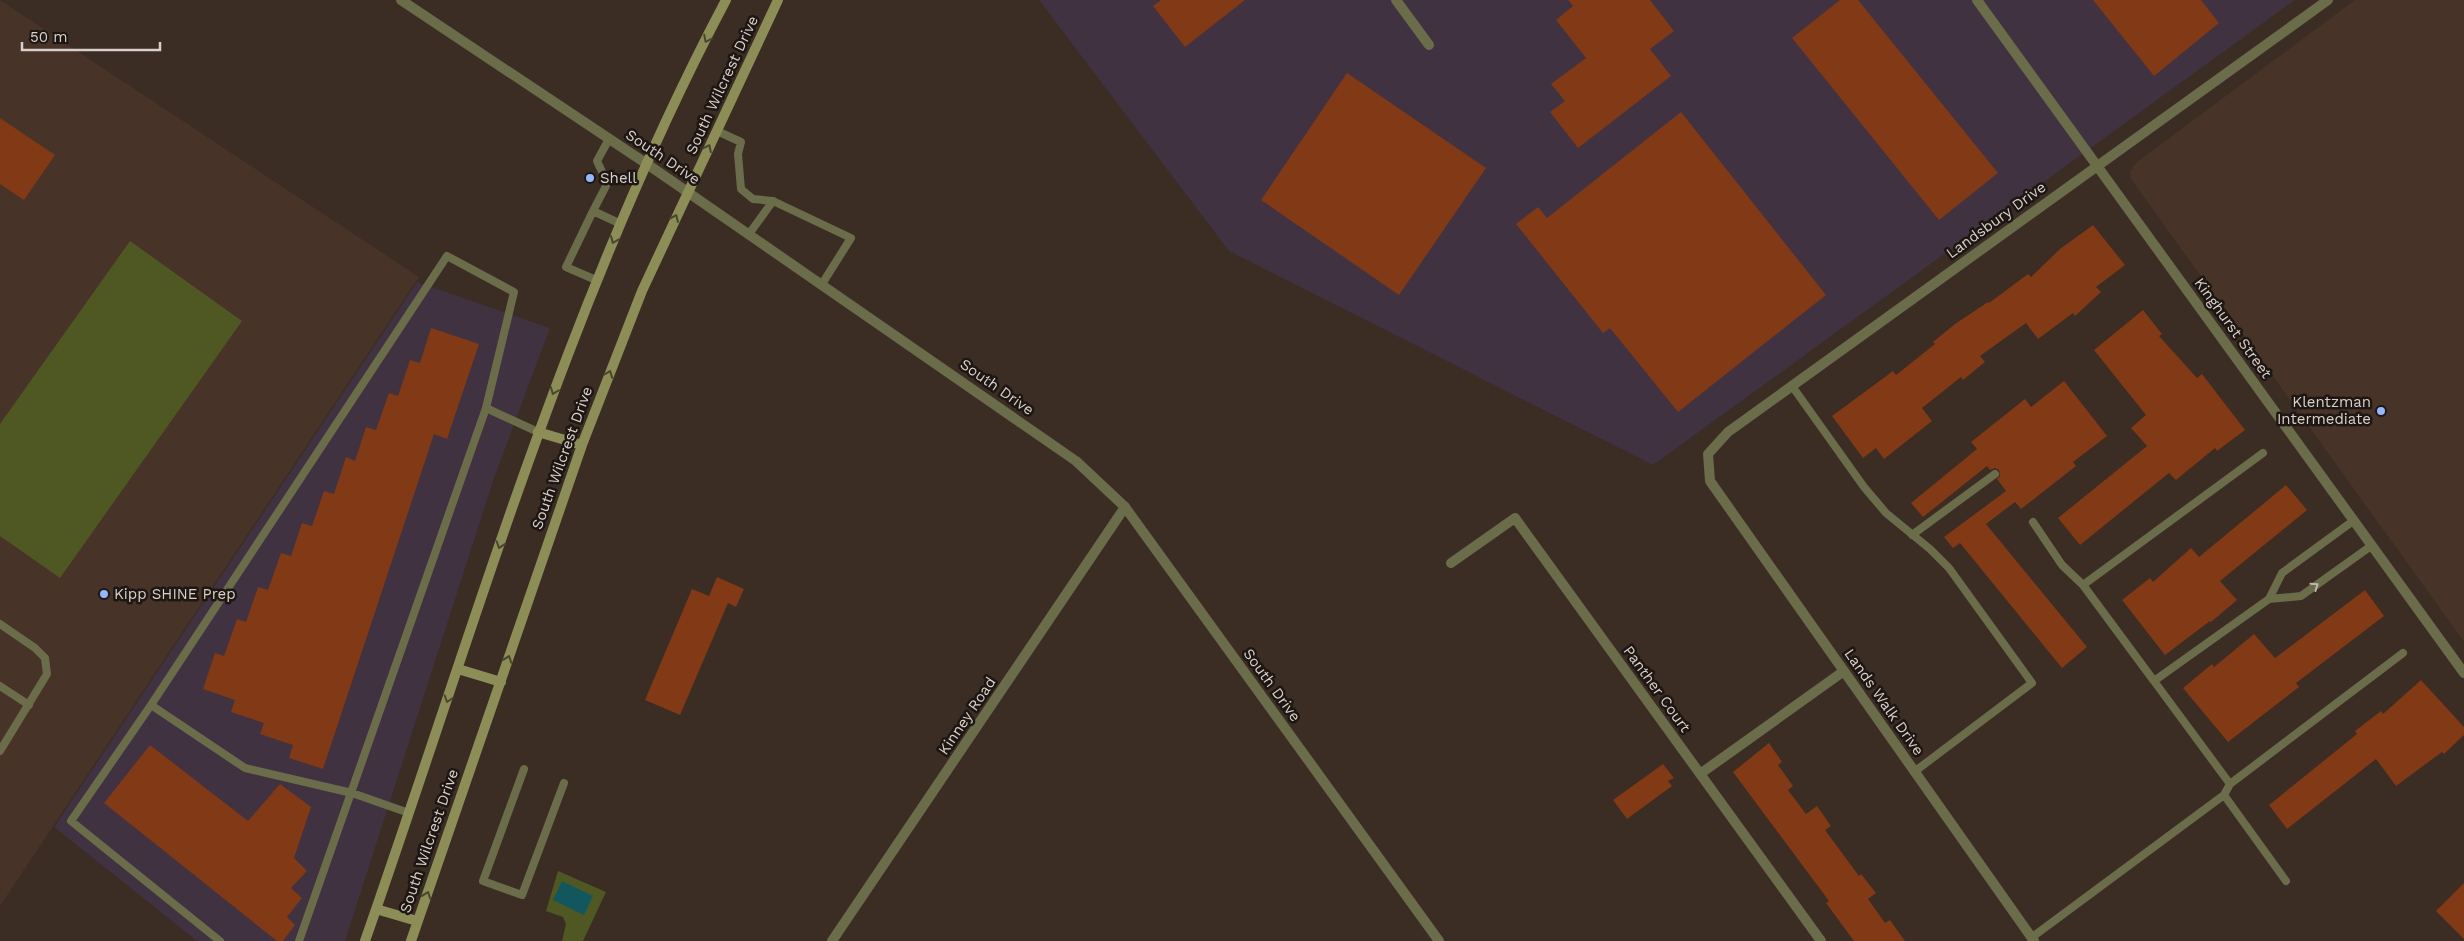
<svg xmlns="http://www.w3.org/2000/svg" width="2464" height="941" font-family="'Work Sans',sans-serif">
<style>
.commercial{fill:#403240}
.built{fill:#473327}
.green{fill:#4f5823}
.water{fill:#12575e}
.building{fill:#813916}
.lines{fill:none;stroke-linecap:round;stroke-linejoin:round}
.service{stroke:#6b6c4a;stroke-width:8}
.minor{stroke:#6b6c4a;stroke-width:10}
.tertiary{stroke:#6b6c4a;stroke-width:10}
.secondary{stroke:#8c8d57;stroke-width:10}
.oneway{stroke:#49462e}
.oneway2{stroke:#beb7ab}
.poi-dot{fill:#94b7fd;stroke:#1d1612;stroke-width:2}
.labels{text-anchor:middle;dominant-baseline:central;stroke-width:5;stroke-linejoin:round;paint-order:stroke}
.street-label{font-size:15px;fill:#dad0cb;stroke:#1d1612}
.poi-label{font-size:15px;fill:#dad0cb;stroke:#1d1612;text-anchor:start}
</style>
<rect width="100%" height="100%" fill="#3b2c24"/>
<path class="commercial" d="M1039 0H2295L1653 465 1229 251Z
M417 282 550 328 494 478 345 941H197L54 827Z"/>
<path class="built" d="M0 0 419 277 0 906Z
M2355 0H2464V642L2131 179 2130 171 2137 162Z"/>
<path class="green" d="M130 241 242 321 60 578 0 536V424Z
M558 871 606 892 583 941H562L566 924 563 917 546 911Z"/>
<path class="water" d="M562 881 593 896 584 915 553 900Z"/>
<path class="building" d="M1161 0H1245L1185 47 1153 6Z
M1568 0H1650L1674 31 1650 49 1671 76 1578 148 1550 112 1565 101 1551 84 1586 58 1556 20 1573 6Z
M1840 0H1858L1998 173 1939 220 1792 38Z
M2093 0H2201L2219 23 2154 76Z
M1347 73 1486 168 1399 295 1261 200Z
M1681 112 1826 295 1678 412 1610 328 1603 333 1516 224 1538 207 1547 218Z
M0 118 55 155 24 200 0 184Z
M2093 225 2125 265 2096 287 2101 292 2075 316 2073 313 2038 339 2026 323 1980 356 1985 362 1963 380 1961 377 1922 408 1932 421 1884 459 1876 448 1863 458 1832 416 1893 371 1896 375 1935 344 1933 342 1955 324 1988 302 1989 303 2028 274 2031 277 2060 249Z
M2143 310 2162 334 2159 336 2197 378 2202 374 2245 430 2217 451 2215 448 2176 480 2169 473 2080 545 2058 518 2147 446 2131 428 2146 415 2094 350Z
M431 328 479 344 447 439 434 434 323 769 289 758 293 745 260 734 264 723 231 712 235 700 203 689 215 653 224 656 237 619 246 622 258 587 268 590 281 553 291 556 302 523 312 526 324 491 334 494 346 457 355 461 366 427 376 430 389 393 398 396 410 360 420 363Z
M2064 381 2107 436 2073 462 2076 466 2021 509 2015 502 1986 524 2087 647 2062 668 1960 543 1953 548 1944 537 2006 491 1997 479 2000 476 1999 470 1995 468 1990 470 1987 466 1923 517 1911 503 1977 449 1971 442 2025 399 2031 407Z
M2286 485 2307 510 2220 581 2237 600 2211 622 2210 621 2165 655 2122 600 2150 578 2153 582 2191 548 2199 557Z
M717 577 744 589 736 607 728 603 680 715 645 700 692 589 709 596Z
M2365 590 2384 616 2296 683 2299 687 2228 742 2183 688 2212 664 2214 667 2254 634 2275 658Z
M2421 680 2464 727V735L2444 754 2442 752 2396 786 2376 759 2287 829 2269 805 2357 734 2355 731 2381 711 2383 714Z
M1769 743 1782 762 1778 765 1793 786 1788 790 1806 814 1817 806 1831 826 1825 830 1859 876 1861 874 1876 893 1868 899 1885 923 1890 920 1905 941H1854L1826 903 1829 901 1733 772Z
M150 745 248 821 280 784 311 807 294 858 307 871 291 888 302 898 287 917 295 925 283 941H277L104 803Z
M1663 764 1674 778 1668 781 1672 786 1627 819 1613 800Z
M2464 883V939L2436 911Z"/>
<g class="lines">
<path class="service" d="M717 131 741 142 738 154 741 189 753 199 773 201
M593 211 606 186 605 178 597 161 609 139
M749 234 773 201 851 238 822 284
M596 280 566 267 593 211 621 224
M1792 386 1864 487 1886 513 1930 549 1949 568 2032 683 1914 772
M486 408 538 432
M2033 522 2062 565 2083 585
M1912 535 1995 474
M2269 599 2301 596 2371 546
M0 624 35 648 45 658 47 674 0 751
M2154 681 2083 585 2263 453
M0 686 29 705
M151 705 245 768 352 793 409 813
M524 769 483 881 522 895 564 783
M2230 784 2154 681 2269 599 2282 573 2353 521
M2224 795 2286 881
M2031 938 2224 795 2230 784 2403 653
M220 941 71 821 151 705 447 256 514 292 486 408 299 941"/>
<path class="minor" d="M1396 0 1429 45
M1977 0 2464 673
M1451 563 1515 518 1821 941
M1700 774 1844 671
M832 941 1125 507
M2034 941 1710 481 1708 454 1728 432 2328 0"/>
<path class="tertiary" d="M401 0 647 164 1076 461 1125 507 1439 941"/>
<path class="secondary" d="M538 432 582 445
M458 669 501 682
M376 909 417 921
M365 941C476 624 568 298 726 0
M411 941 582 445 642 291 778 0"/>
</g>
<defs><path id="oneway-chevron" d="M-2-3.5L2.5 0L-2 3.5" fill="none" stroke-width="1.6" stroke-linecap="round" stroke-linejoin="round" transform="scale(1.25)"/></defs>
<g class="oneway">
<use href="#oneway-chevron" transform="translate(707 39) rotate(116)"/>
<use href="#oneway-chevron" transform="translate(708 148) rotate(-64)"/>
<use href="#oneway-chevron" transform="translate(675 218) rotate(-66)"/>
<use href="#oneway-chevron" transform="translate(614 240) rotate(113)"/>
<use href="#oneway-chevron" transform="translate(609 374) rotate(-69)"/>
<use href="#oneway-chevron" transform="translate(554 391) rotate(111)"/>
<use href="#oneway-chevron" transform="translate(500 545) rotate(109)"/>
<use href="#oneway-chevron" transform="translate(508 659) rotate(-71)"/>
<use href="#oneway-chevron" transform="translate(448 699) rotate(108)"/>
<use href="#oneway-chevron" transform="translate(427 895) rotate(-71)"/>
</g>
<use class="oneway2" href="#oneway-chevron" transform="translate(2315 586) rotate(-35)"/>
<g class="poi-dot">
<circle cx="590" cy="178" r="5"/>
<circle cx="2381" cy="411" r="5"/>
<circle cx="104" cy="594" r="5"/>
</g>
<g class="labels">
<g class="street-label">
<text transform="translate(722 85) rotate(-65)">South Wilcrest Drive</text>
<text transform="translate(663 157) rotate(34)">South Drive</text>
<text transform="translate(1996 220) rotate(-36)">Landsbury Drive</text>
<text transform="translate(2233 328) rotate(54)">Kinghurst Street</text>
<text transform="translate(997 387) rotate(35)">South Drive</text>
<text transform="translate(562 458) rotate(-70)">South Wilcrest Drive</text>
<text transform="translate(1272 685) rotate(54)">South Drive</text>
<text transform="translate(1657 689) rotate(54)">Panther Court</text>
<text transform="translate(1884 702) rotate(55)">Lands Walk Drive</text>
<text transform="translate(967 716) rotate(-56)">Kinney Road</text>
<text transform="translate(429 841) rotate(-71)">South Wilcrest Drive</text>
</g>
<g class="poi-label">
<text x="600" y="178">Shell</text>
<text x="2371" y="402" text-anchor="end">Klentzman<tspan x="2371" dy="17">Intermediate</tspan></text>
<text x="114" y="594">Kipp SHINE Prep</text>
</g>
</g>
<path d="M22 42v8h138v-8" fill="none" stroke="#dad0cb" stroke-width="2.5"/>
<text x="30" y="42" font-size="15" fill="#dad0cb" stroke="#1d1612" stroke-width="4" paint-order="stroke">50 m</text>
</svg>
